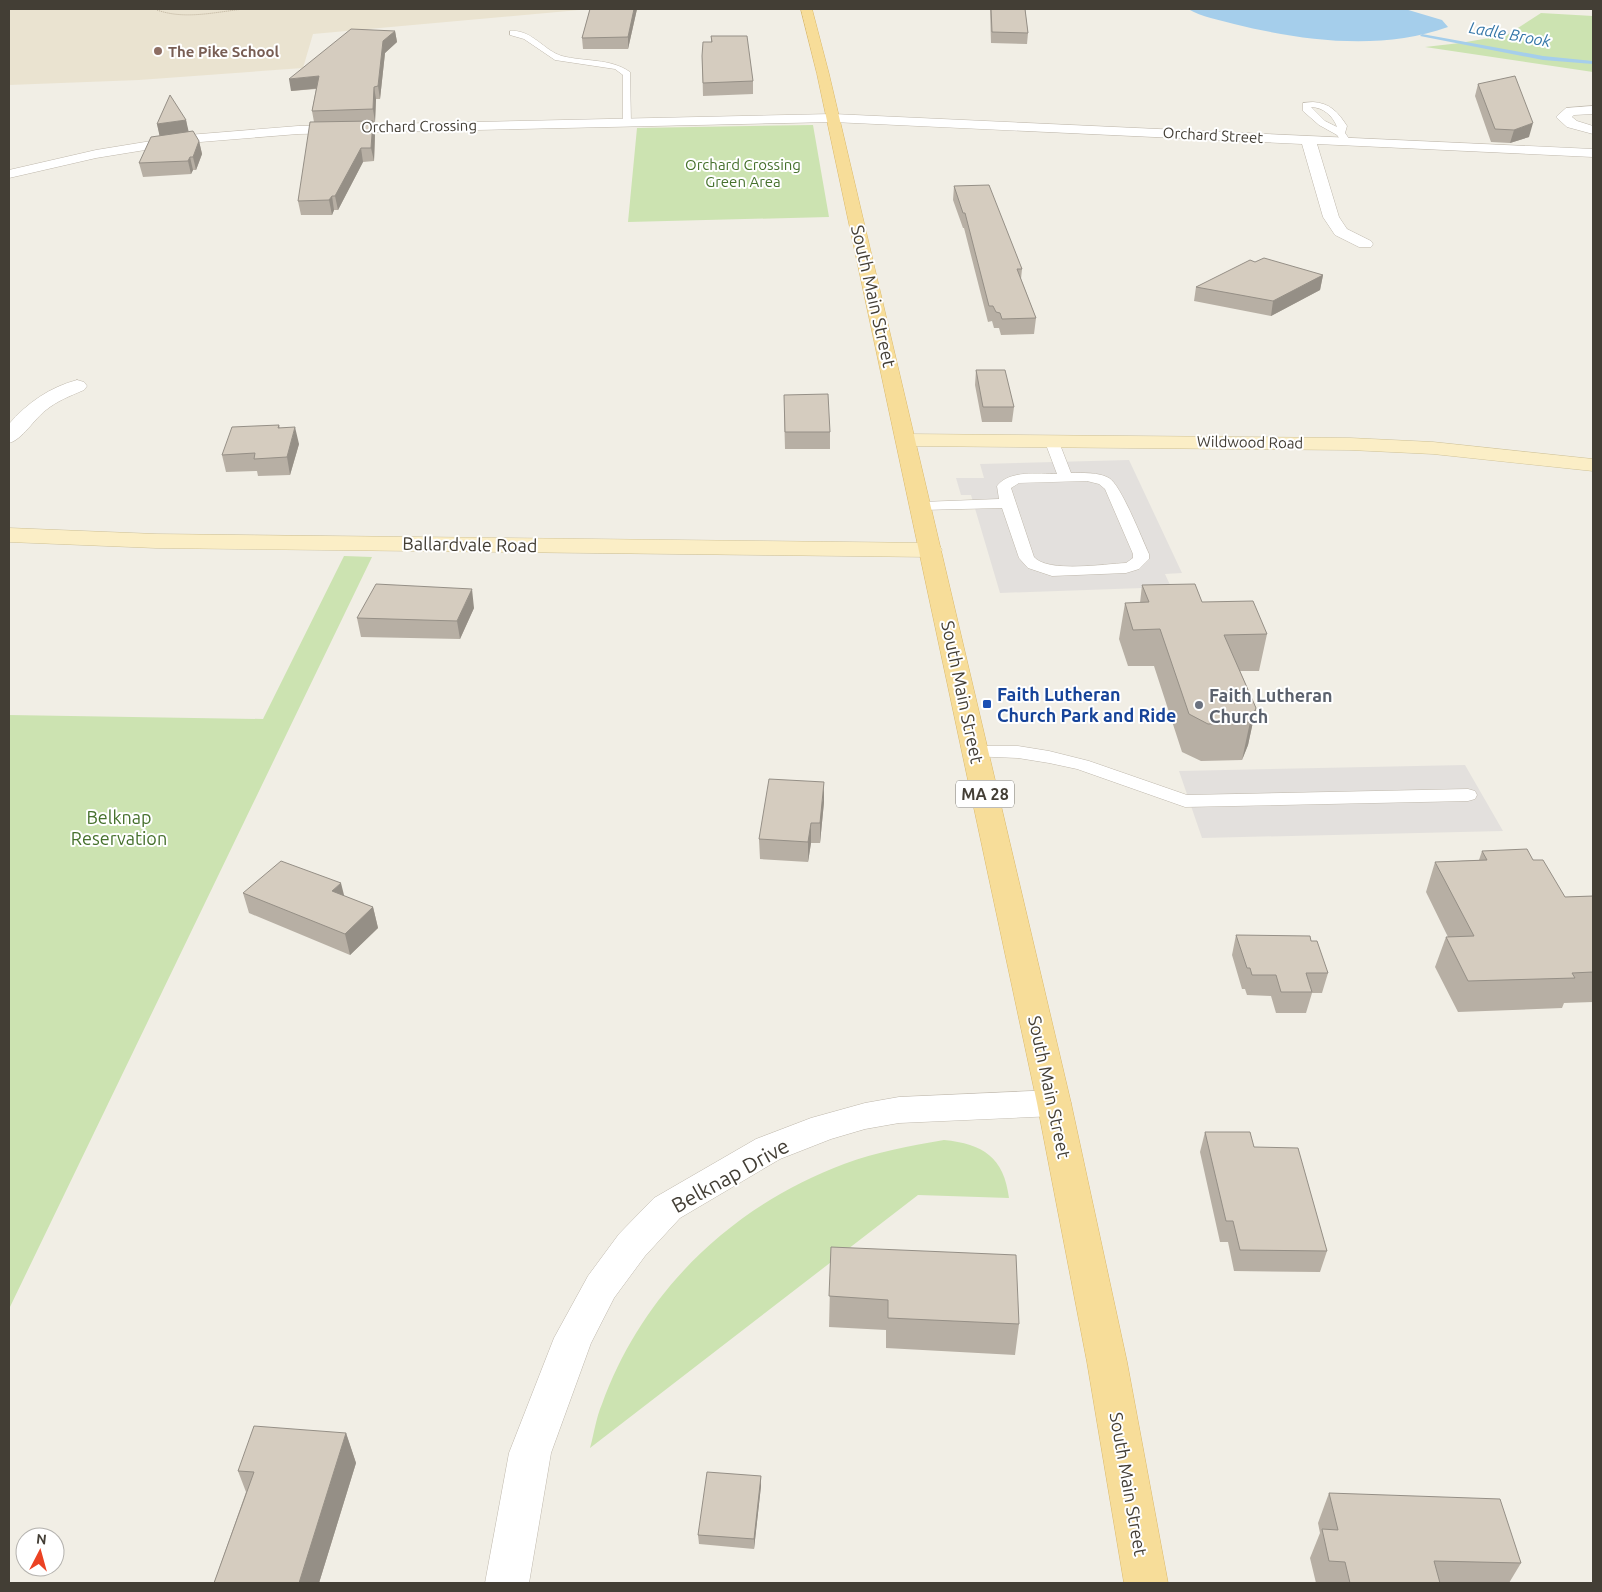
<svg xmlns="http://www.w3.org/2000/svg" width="1602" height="1592" font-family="Ubuntu,sans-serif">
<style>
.education{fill:#eae3d0}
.green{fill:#cce3b1}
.parking{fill:#e3e0dd}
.water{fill:#a5ceeb}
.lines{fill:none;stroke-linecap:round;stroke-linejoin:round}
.stream{fill:#a5ceeb;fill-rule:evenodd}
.lane-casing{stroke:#bfb8ac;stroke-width:1}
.street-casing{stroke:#bfb8ac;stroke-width:1}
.secondary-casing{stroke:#cec197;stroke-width:1}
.primary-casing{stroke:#dbb96a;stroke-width:1}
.path{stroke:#bdb19b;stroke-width:1;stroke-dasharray:1 1;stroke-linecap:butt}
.lane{fill:#fff;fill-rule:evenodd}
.street{fill:#fff;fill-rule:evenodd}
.secondary{fill:#fbeec6;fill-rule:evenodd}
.primary{fill:#f7dd99;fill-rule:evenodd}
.wall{fill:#b7afa4}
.shaded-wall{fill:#958f86}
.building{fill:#d5ccbf;stroke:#958f86}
.education-dot{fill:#8d6e63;stroke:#fff;stroke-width:2}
.transit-dot{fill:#1a4fb4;stroke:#fff;stroke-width:2}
.worship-dot{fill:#6b7280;stroke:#fff;stroke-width:2}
.labels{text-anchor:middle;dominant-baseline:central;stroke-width:4;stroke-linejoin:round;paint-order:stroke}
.far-education-label{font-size:15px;font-weight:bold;fill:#785e54;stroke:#fff;text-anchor:start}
.far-street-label{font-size:15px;fill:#433e35;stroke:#fff}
.far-park-label{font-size:15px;fill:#46712d;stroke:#fff}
.far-water-label{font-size:16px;font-style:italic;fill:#3677a8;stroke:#fff}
.shield{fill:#fff;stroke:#7b7872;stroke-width:1}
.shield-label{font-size:16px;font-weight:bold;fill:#433e35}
.street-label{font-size:18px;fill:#433e35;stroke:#fff}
.transit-label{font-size:18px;font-weight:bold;fill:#164399;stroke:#fff;text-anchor:start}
.worship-label{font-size:18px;font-weight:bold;fill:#5b616d;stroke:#fff;text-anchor:start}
.park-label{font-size:18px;fill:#46712d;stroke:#fff}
.near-street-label{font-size:21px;fill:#433e35;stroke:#fff}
</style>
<rect width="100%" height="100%" fill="#f1eee5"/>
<path class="education" d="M9 9H590L313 34 303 68 139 80 9 85Z"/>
<path class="green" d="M1541 13 1593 16V72L1425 47 1460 43 1507 35Z
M813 125 829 217 628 222 637 128Z
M344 556 372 557 9 1309V715L263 719Z
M944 1140C983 1144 1004 1157 1009 1198L918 1195 590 1448C594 1434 596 1418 602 1404 643 1291 732 1206 844 1164 876 1152 910 1146 944 1140Z"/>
<path class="parking" d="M1129 460 1182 573 1165 574 1171 587 1000 593 971 495H961L956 478H984L980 464Z
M1465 765 1503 831 1202 838 1179 771Z"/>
<path class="water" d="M1188 9H1405L1442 20 1448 27C1381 51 1303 41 1234 24 1219 20 1202 17 1188 9Z"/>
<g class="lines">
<path class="stream" d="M1422 34 1543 56 1593 61V64L1543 60 1420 36Z"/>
<g class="lane-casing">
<path id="lane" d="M510 31C532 29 544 51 562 56 585 62 610 58 630 72L631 125H625L623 123V75L615 69 555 60 524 39 510 35Z
M1313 102C1330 103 1338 112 1347 126L1345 133 1350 140 1348 142H1342L1337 135 1319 125 1303 111V103ZM1311 107C1323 107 1333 116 1337 127L1325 121Z
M1052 438 1059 442 1071 473C1083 473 1098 472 1109 478 1121 485 1142 539 1149 554V559L1139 569 1126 573 1052 576 1028 568 1019 558 1002 508 922 510 917 509 915 506 917 503 922 502 999 499 997 486C1009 470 1038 474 1057 474L1045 442ZM1087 481 1099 484 1105 489 1133 554V558L1126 563C1104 564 1048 573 1034 557L1011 488 1019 483Z
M976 746H1018L1049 751 1089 761 1187 795 1468 789 1475 791 1477 795 1475 799 1468 801 1185 807 1077 769 1049 763 1018 758 970 756 967 752 970 748Z"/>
</g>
<g class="street-casing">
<path id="street" d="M1593 106V114L1574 115 1572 117 1577 121 1593 126V134L1567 127 1556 117 1566 108Z
M833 114 1593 149V157L1317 144 1339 217 1347 229 1371 241 1373 244 1371 247H1359L1335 235 1323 217 1302 144 833 122 298 134 188 143 96 158 9 178V170L96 150 188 135 298 126Z
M77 380 84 382 87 386 84 390C70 396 57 401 46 410 34 419 22 440 9 443V424C27 403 50 387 77 380Z
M1054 1090 1066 1094 1071 1103 1066 1112 1054 1116 899 1123 865 1129 831 1139 780 1159 680 1218 645 1256 614 1298 591 1343 551 1453 529 1583H485L509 1453 554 1338 588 1276 619 1234 654 1198 756 1139 811 1118 865 1103 899 1097Z"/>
</g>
<g class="secondary-casing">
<path id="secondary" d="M907 434 1350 438 1433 442 1593 459V471L1433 454 1350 450 907 446 900 444 897 440 900 436Z
M9 528 156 534 931 543 939 545 942 550 939 555 931 557 156 548 9 542Z"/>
</g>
<g class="primary-casing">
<path id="primary" d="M801 9H812L829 74 1071 1103 1127 1362 1168 1583H1124L1087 1362 1037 1103 817 74Z"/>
</g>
<path class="path" d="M157 10C185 20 215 12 244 9"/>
<use href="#lane" class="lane"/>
<use href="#street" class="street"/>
<use href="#secondary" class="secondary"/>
<use href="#primary" class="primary"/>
</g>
<path class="wall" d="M590 9H637L628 49H583L582 38Z
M990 9H1025L1028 33 1027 44 991 43Z
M395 31 397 42 385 53 380 99H376L375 122H373L375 134 374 161 363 162 338 210H334L332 215H301L298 201 314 122 312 111 316 89 291 91Z
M711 36 753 81V94L703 96 702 56 711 42Z
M1478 84 1529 137 1510 143 1491 142 1475 96Z
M186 120 188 132 199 141 202 154 196 170H193L191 174 143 177 139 163 160 136 157 124Z
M954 186 1022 269 1021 279 1036 318 1034 334 1001 335 999 328H994L992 321 988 322 964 228H963L953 200Z
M1255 262 1323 275 1320 290 1271 316 1194 301 1196 287Z
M976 370 1014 407 1012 422H982L975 385Z
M784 411 830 432V449H785Z
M279 425 280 428 299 444 290 475 258 476 257 471 226 472 222 455Z
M1142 585 1202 602 1267 634 1259 671H1240L1256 708 1248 745 1242 760 1201 761 1182 752 1154 666H1128L1119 639 1125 603H1140Z
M474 608 460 639 361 637 357 618Z
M824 802 820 843H811L808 862 760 859 759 839Z
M1482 851 1533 860 1565 897 1593 896V1002L1564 1003 1562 1008 1458 1012 1435 967 1446 937H1448L1426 892 1435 862 1479 860Z
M243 893 344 896 373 907 378 928 350 955 249 913Z
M1236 935 1311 941 1328 973 1322 993H1312L1306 1013H1276L1271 996 1247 995 1245 989H1242L1232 955Z
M1205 1132 1254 1147 1327 1251 1320 1272 1234 1271 1228 1242H1220L1200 1152Z
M831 1247 1019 1324 1015 1355 886 1348V1330L829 1327Z
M346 1433 356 1463 319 1583H214L246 1492 238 1471Z
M761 1476V1486L754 1549 699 1544 698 1535Z
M1329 1493 1521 1563 1509 1583H1316L1310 1558 1320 1533 1318 1523Z"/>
<path class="shaded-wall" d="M634 9H637L628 49V37Z
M395 31 397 42 385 53 380 99 378 86 383 41Z
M319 76 321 88 291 91 289 79Z
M374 87 376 99 375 122 373 109Z
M186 120 189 133 160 138 157 124Z
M373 121 375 134 374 161 371 148Z
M1533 123 1529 137 1510 143 1514 130Z
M199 141 202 154 196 170 193 157Z
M361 148 363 162 338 210 335 196Z
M190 157 193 170 191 174 188 161Z
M332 196 334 210 332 215 329 200Z
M1323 275 1320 290 1271 316 1273 301Z
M295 427 299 444 290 475 287 457Z
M472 589 474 608 460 639 457 621Z
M1256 708 1248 745 1242 760 1250 722Z
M824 782V802L820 843V823Z
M811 823V843L808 862V842Z
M341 883 346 903 332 891Z
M373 907 378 928 350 955 345 934Z
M346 1433 356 1463 319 1583H299Z
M761 1476V1486L754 1549V1539Z"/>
<path class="building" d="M590 9H634L628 37 582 38Z
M991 9H1025L1028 33 992 32Z
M351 29 395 31 383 41 378 86 374 87 373 109 312 111 319 76 289 79Z
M711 36H747L753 81 703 83 702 56 703 42H712Z
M1515 76 1533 123 1514 130 1495 129 1478 84Z
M170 95 186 120 157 124Z
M373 121 371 148H361L335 196H332L329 200 298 201 310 122Z
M193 131 199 141 193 157H190L188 161 139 163 151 137Z
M989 185 1022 269H1017L1036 318 1002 319 1000 313 996 312 993 306H989L965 213H963L954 186Z
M1264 258 1323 275 1273 301 1196 287 1250 260 1255 262Z
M976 370H1005L1014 407H983Z
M828 394 830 432H785L784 395Z
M279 425 278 428 295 427 287 457 254 459 255 453 222 455 232 427Z
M376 584 472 589 457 621 357 618Z
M1195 584 1202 602 1253 601 1267 634 1224 635 1256 708 1250 722 1208 724 1189 714 1160 629 1133 630 1125 603 1149 602 1142 585Z
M769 779 824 782 820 823H811L808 842 759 839Z
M1527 849 1533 860H1543L1565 897 1593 896V972L1572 973 1575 978 1468 981 1446 937 1474 936 1435 862 1487 860 1482 851Z
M281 861 341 883 332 891 373 907 345 934 243 893Z
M1236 935 1310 936 1311 941H1317L1328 973H1306L1312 992H1281L1276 975H1252L1250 968H1247Z
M1205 1132H1250L1254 1147 1298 1148 1327 1251 1240 1250 1233 1221H1226Z
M831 1247 1016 1255 1019 1324 888 1318V1300L829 1296Z
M254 1426 346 1433 299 1583H214L254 1472 238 1471Z
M707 1472 761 1476 754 1539 698 1535Z
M1329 1493 1500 1499 1521 1563 1434 1561 1440 1583H1350L1345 1562 1329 1561 1322 1529 1338 1530Z"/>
<circle class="education-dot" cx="158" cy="51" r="5"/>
<rect class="transit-dot" x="982" y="699" width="10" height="10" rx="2.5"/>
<circle class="worship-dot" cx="1199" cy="705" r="5"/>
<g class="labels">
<g class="far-education-label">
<text x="168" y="51">The Pike School</text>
</g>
<g class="far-street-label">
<text transform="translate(419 126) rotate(-1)">Orchard Crossing</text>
<text transform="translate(1213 135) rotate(3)">Orchard Street</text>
<text transform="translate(1250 442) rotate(1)">Wildwood Road</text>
</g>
<g class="far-park-label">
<text x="743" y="164">Orchard Crossing<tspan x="743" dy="17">Green Area</tspan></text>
</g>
<g class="far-water-label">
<text transform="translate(1510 34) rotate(10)">Ladle Brook</text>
</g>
<rect class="shield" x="956" y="780.5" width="58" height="27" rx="4"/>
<g class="shield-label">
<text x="985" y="794">MA 28</text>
</g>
<g class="street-label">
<text transform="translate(874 296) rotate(77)">South Main Street</text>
<text transform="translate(470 544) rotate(1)">Ballardvale Road</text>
<text transform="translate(963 692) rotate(78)">South Main Street</text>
<text transform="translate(1050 1087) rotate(78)">South Main Street</text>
<text transform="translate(1129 1484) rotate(80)">South Main Street</text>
</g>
<g class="transit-label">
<text x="997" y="694">Faith Lutheran<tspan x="997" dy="21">Church Park and Ride</tspan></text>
</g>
<g class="worship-label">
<text x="1209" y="695">Faith Lutheran<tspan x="1209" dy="21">Church</tspan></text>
</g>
<g class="park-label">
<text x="119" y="817">Belknap<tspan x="119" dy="21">Reservation</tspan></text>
</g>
<g class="near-street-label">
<text transform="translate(730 1175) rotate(-29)">Belknap Drive</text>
</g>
</g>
<rect width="1602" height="1592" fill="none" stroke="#433e35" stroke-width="20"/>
<g transform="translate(40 1552) rotate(6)"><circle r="24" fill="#ffffff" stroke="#b4b2ae"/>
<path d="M0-4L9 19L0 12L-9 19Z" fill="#eb4223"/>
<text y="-8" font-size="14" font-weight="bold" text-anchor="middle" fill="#433e35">N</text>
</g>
</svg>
